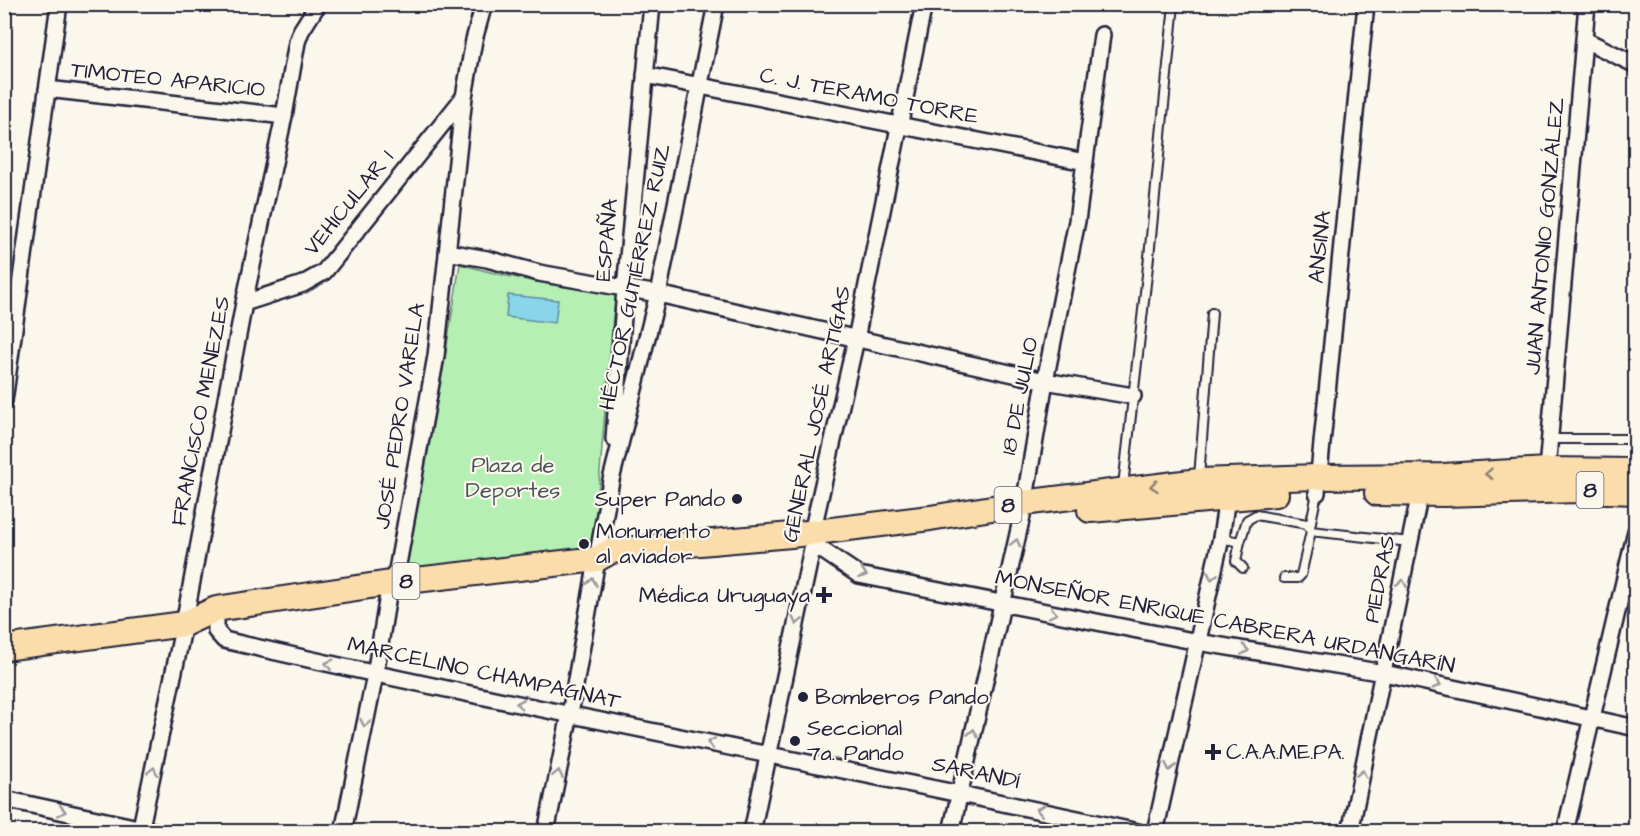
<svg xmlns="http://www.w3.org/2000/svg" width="1640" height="836" font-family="'Architects Daughter',sans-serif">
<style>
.green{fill:#b5efb3;stroke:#6c8877;stroke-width:1.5}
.water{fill:#89d5e9;stroke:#608da3;stroke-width:1.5}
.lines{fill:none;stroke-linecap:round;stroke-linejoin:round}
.service-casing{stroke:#22223b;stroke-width:12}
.minor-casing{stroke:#22223b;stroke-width:20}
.trunk-casing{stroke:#22223b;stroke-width:28}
.service{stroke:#fbf7ec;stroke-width:8}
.minor{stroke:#fbf7ec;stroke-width:15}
.trunk{stroke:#fbddab;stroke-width:24}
.oneway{stroke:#8e8073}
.oneway2{stroke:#99979c}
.poi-dot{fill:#22223b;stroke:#fbf7ec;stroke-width:2}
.labels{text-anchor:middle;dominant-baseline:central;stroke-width:4.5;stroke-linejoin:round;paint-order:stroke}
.shield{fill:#fbf7ec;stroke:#636270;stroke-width:1.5}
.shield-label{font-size:21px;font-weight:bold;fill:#22223b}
.street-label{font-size:22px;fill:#22223b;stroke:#fbf7ec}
.park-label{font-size:22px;fill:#475559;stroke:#fbf7ec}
.poi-label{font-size:22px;fill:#22223b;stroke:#fbf7ec;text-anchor:start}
</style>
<rect width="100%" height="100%" fill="#fbf7ec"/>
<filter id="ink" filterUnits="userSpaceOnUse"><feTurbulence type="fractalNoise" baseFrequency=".0167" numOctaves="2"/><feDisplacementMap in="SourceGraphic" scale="12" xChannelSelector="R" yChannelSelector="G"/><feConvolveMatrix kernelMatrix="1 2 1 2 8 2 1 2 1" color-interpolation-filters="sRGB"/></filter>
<g filter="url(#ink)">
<path class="green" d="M460 264C512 279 564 288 617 294L613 316 593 555 404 577 443 369Z"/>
<path class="water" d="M508 295 558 300 555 323 506 317Z"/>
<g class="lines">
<g class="service-casing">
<path id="service" d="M1550 439H1636
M1199 477 1212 313
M1123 486 1149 257 1174 4
M1310 527 1317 493
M1221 538 1240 542 1236 561 1243 568
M1240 542 1247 520 1256 515 1307 524 1311 531
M1284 578H1298L1301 575 1311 531 1410 542"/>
</g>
<g class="minor-casing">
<path id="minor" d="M1585 40 1636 65
M645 75 1085 162
M47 89 284 116
M447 252 487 259 539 273 658 294 1045 381 1133 396
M244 303 303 284 324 272 464 97
M4 401 59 4
M614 439 625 289 652 4
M1547 470 1587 4
M1317 493 1366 4
M813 544 859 575 1198 642 1384 673 1636 728
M216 609V631L224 640C527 710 834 765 1138 832
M4 799 157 832
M140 832 184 624 244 303 284 116 297 42 301 31 318 4
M343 832 375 675 390 583 397 570 436 356 464 97 474 40 484 4
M546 832 570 714 611 480 658 294 716 4
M752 832 813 544 812 533 856 339 924 4
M951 832 1022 516 1045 381 1077 221 1102 35
M1155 832 1221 538 1228 491
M1350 832 1421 488
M1565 832 1636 531"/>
</g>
<g class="trunk-casing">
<path id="trunk" d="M1377 493 1445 494 1578 490 1636 492
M1090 510 1276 494
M4 648 184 624 216 609 390 583 597 559 611 551 791 535 930 518 1023 503 1199 481 1318 477 1443 476 1547 470 1636 471"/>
</g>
<use href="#service" class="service"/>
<use href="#minor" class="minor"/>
<use href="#trunk" class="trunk"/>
</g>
<defs><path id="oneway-chevron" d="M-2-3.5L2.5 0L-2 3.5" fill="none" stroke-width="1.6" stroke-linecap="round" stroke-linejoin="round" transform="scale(1.5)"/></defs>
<g class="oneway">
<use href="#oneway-chevron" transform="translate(1489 474) rotate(177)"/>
<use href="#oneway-chevron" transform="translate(1154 486) rotate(174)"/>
</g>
<g class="oneway2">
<use href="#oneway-chevron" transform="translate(1016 543) rotate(-76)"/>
<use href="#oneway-chevron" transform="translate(863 574) rotate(19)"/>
<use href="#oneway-chevron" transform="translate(1212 576) rotate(102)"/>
<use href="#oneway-chevron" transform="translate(592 582) rotate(-80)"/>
<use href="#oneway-chevron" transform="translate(1402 583) rotate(-79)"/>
<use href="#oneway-chevron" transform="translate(1053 613) rotate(12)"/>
<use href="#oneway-chevron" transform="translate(797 621) rotate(102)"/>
<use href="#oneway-chevron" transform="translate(1245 650) rotate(9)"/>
<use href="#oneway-chevron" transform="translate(329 664) rotate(-167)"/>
<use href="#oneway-chevron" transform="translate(1437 684) rotate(13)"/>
<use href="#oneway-chevron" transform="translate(520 704) rotate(-169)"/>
<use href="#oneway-chevron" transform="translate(365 723) rotate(101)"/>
<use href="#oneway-chevron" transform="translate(973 733) rotate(-78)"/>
<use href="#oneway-chevron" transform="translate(711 743) rotate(-169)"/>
<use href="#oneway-chevron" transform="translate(1170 767) rotate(103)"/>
<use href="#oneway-chevron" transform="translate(153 771) rotate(-78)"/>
<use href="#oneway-chevron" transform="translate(558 774) rotate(-79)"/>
<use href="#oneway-chevron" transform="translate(1362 774) rotate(-78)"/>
<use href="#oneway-chevron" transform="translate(1040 810) rotate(-168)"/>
<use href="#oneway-chevron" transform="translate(62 811) rotate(12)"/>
</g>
</g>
<g class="poi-dot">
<circle cx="737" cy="499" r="6"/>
<circle cx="584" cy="544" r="6"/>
<path d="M821 586h6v6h6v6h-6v6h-6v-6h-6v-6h6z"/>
<circle cx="803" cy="697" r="6"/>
<circle cx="795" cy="741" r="6"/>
<path d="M1210 743h6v6h6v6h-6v6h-6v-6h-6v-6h6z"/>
</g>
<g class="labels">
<g class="shield">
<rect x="1576.5" y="472" width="27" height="36" rx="4.5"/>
<rect x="994.5" y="487" width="27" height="36" rx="4.5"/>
<rect x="392.5" y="563" width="27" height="36" rx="4.5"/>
</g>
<g class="shield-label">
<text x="1590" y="490">8</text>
<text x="1008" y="505">8</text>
<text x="406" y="581">8</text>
</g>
<g class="street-label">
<text transform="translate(168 80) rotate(6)">TIMOTEO APARICIO</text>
<text transform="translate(869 96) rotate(11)">C. J. TERAMO TORRE</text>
<text transform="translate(349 203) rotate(-51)">VEHICULAR 1</text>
<text transform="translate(1545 236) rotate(-85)">JUAN ANTONIO GONZÁLEZ</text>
<text transform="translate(607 240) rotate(-85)">ESPAÑA</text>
<text transform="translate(1320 247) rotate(-84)">ANSINA</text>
<text transform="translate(635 277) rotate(-78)">HÉCTOR GUTIÉRREZ RUIZ</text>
<text transform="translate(1020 396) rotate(-79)">18 DE JULIO</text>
<text transform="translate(201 411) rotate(-79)">FRANCISCO MENEZES</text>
<text transform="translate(817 414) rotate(-78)">GENERAL JOSÉ ARTIGAS</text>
<text transform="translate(400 416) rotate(-81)">JOSÉ PEDRO VARELA</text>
<text transform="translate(1380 579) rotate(-79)">PIEDRAS</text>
<text transform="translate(1225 622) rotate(11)">MONSEÑOR ENRIQUE CABRERA URDANGARÍN</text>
<text transform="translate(484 673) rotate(12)">MARCELINO CHAMPAGNAT</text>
<text transform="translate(976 773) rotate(12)">SARANDÍ</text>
</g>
<g class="park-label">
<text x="513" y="465">Plaza de<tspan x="513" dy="25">Deportes</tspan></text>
</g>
<g class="poi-label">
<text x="725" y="499" text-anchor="end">Super Pando</text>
<text x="596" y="531">Monumento<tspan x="596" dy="25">al aviador</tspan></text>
<text x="810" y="595" text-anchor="end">Médica Uruguaya</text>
<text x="815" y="697">Bomberos Pando</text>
<text x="807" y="728">Seccional<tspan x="807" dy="25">7a. Pando</tspan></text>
<text x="1226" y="752">C.A.A.ME.PA.</text>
</g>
</g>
<rect width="1640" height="836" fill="none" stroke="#fbf7ec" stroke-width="24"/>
<rect x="12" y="12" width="1616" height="812" fill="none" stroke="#22223b" stroke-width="2" filter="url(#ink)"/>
</svg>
